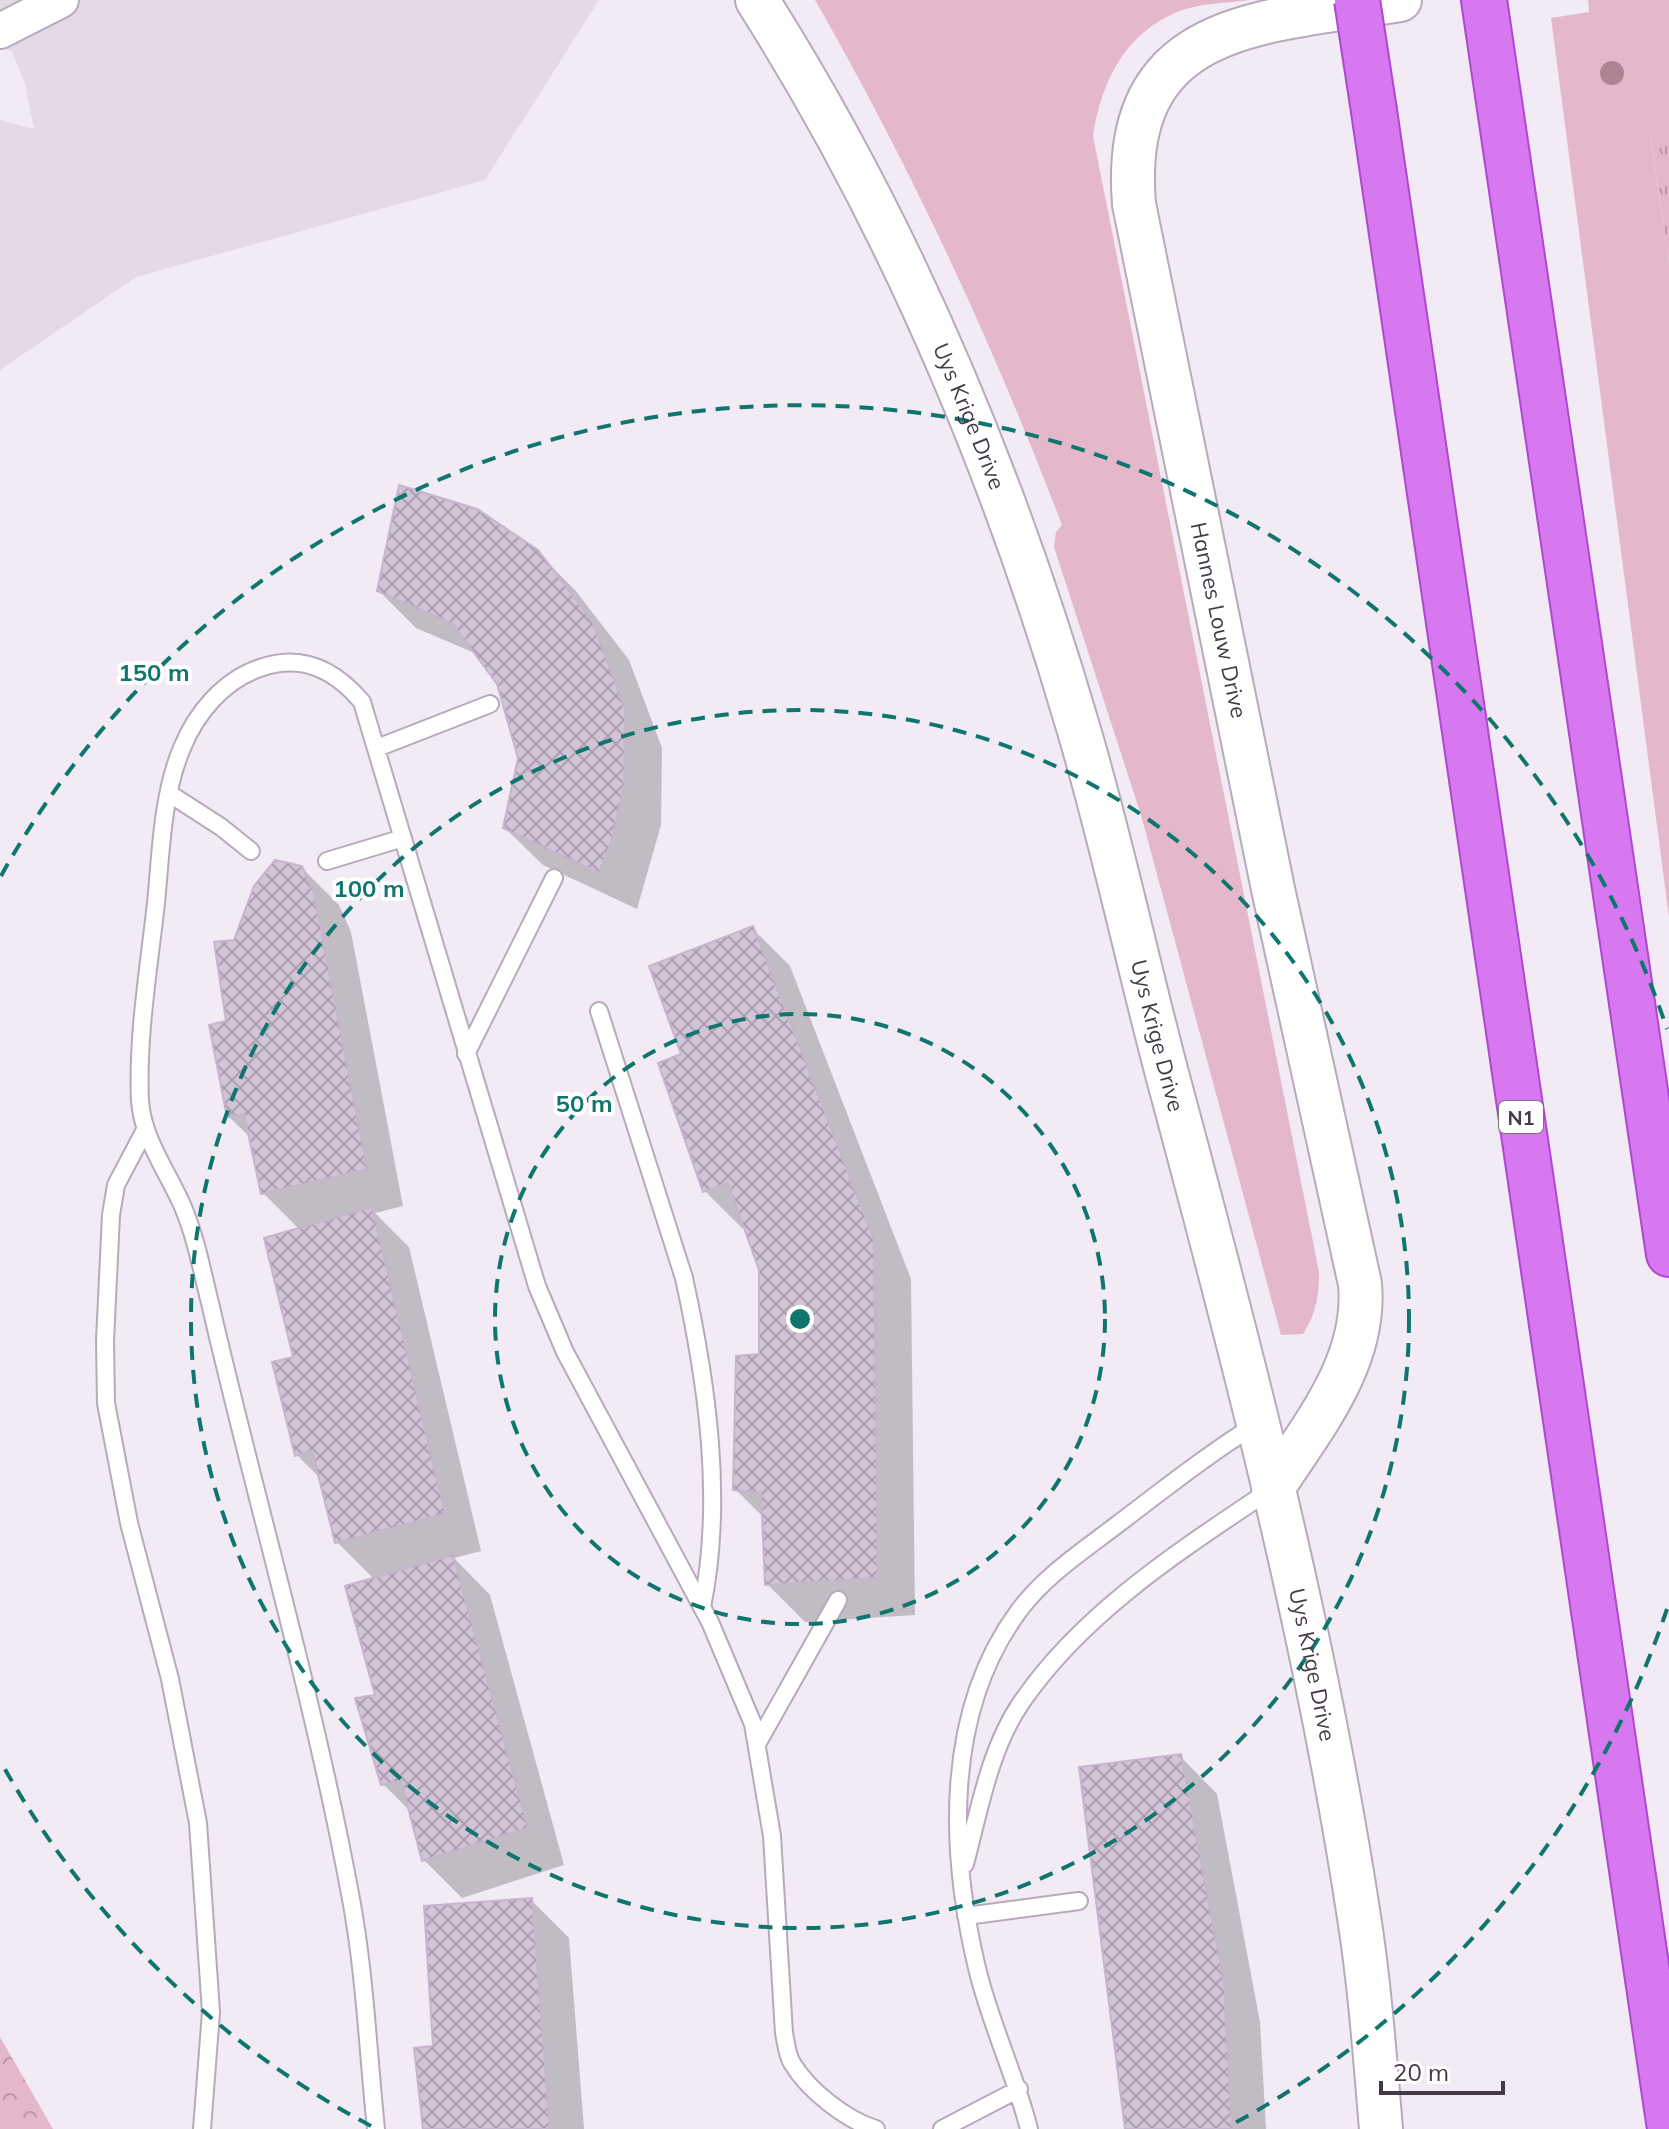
<svg xmlns="http://www.w3.org/2000/svg" width="1669" height="2129" font-family="Mulish,sans-serif">
<style>
.residential{fill:#e4d9e7}
.grass{fill:#e4b7ca}
.forest{fill:url(#forest-crowns)}
.park{fill:url(#park-tufts)}
.shadow{fill:#0003}
.building{fill:url(#building-cross-hatch);stroke:#c7b4ce;stroke-width:2}
.lines{fill:none;stroke-linecap:round;stroke-linejoin:round}
.service-casing{stroke:#b7aabb;stroke-width:20}
.minor-casing{stroke:#b7aabb;stroke-width:38}
.tertiary-casing{stroke:#b7aabb;stroke-width:46}
.motorway-casing{stroke:#ae48d0;stroke-width:48}
.service{stroke:#fff;stroke-width:16}
.minor{stroke:#fff;stroke-width:34}
.tertiary{stroke:#fff;stroke-width:42}
.motorway{stroke:#d778f1;stroke-width:44}
.motorway-bridge-casing{stroke:#ae48d0;stroke-width:48;stroke-linecap:butt}
.motorway-bridge{stroke:#d778f1;stroke-width:44}
.tree{fill:#ad8492}
.ring{fill:none;stroke:#0f766e;stroke-width:4;stroke-dasharray:14 10}
.labels{text-anchor:middle;dominant-baseline:central;stroke-width:8;stroke-linejoin:round;paint-order:stroke}
.shield{fill:#fff;stroke:#7b747e;stroke-width:2}
.shield-label{font-size:20px;font-weight:bold;fill:#433947}
.street-label{font-size:22px;fill:#433947;stroke:#fff}
.centre{fill:#0f766e;stroke:#fff;stroke-width:4}
.ring-label{font-size:24px;text-anchor:middle;font-weight:bold;fill:#0f766e;stroke:#fff;stroke-width:8;stroke-linejoin:round;paint-order:stroke}
</style>
<defs>
<pattern id="forest-crowns" width="20" height="18" patternUnits="userSpaceOnUse" patternTransform="scale(2)"><rect width="20" height="18" fill="#e4b7ca"/><path d="M2 6a3 3 0 1 1 6 0M12 15a3 3 0 1 1 6 0" fill="none" stroke="#ba96a6"/></pattern>
<pattern id="park-tufts" width="24" height="20" patternUnits="userSpaceOnUse" patternTransform="scale(2)"><rect width="24" height="20" fill="#e4b7ca"/><path d="M3 7l-1-3M5 7V3M7 7l1-3M15 17l-1-3M17 17v-4M19 17l1-3" fill="none" stroke="#ba96a6"/></pattern>
<pattern id="building-cross-hatch" width="8" height="8" patternUnits="userSpaceOnUse" patternTransform="scale(2)"><rect width="8" height="8" fill="#d2c3d7"/><path d="M0 0l8 8M0 8l8-8" fill="none" stroke="#ac9fb0"/></pattern>
</defs>
<rect width="100%" height="100%" fill="#f2eaf4"/>
<path class="residential" d="M0 0H599L485 180 136 277 0 370V120L34 129 25 84 12 51H8L0 41Z"/>
<path class="grass" d="M815 0H1251C1227 3 1199 3 1177 12 1124 34 1101 83 1093 136L1319 1272C1319 1296 1316 1314 1303 1334L1281 1335 1141 815 1054 547 1056 532 1062 525C993 344 912 169 815 0Z
M1588 0H1669V129L1650 133 1669 262V917L1551 18 1589 12Z"/>
<path class="forest" d="M0 2037 53 2129H0Z"/>
<path class="park" d="M1669 129V262L1650 132Z"/>
<path class="shadow" d="M537 552 575 590 629 660 662 748 661 825 637 909 543 865 505 828 520 758 499 683 477 654 416 628 379 591Z
M301 867 339 905 351 932 403 1206 375 1213 409 1247 481 1551 454 1558 490 1595 564 1865 462 1898 424 1860 411 1812 383 1784 375 1580 337 1542 321 1479 297 1455 295 1359 300 1230 263 1193 252 1139 228 1116V1023L235 942Z
M753 929 790 966 911 1279 915 1615 805 1622 767 1584 764 1518 735 1489 761 1356V1270L746 1227 742 1228 705 1191 684 1055Z
M1180 1756 1217 1794 1260 2022 1266 2129H1127Z
M531 1900 569 1938 584 2129H425L435 2048Z"/>
<path class="building" d="M399 485 477 509 538 550 592 621 625 709 624 786 613 836 599 873 503 828 518 758 497 684 452 623 377 591Z
M275 860 302 866 314 893 367 1169 261 1194 244 1114 227 1117 209 1025 226 1021 214 942 234 940 254 886Z
M753 926 874 1240 878 1578 765 1585 761 1493 733 1490 736 1356 759 1354V1270L728 1183 703 1192 658 1063 681 1054 649 966Z
M372 1207 445 1514 335 1543 312 1450 295 1456 272 1362 293 1357 264 1238Z
M453 1555 528 1828 422 1861 401 1781 381 1785 355 1698 375 1695 345 1586Z
M1181 1754 1224 1983 1232 2129H1125L1079 1767Z
M532 1898 550 2129H423L414 2048 433 2046 424 1906Z"/>
<g class="lines">
<g class="service-casing">
<path id="service" d="M377 748 490 704
M170 794 221 827 251 851
M327 861 403 838
M599 1011 684 1278C707 1383 724 1500 702 1607
M466 1054 554 878
M145 1130 116 1185 111 1215 105 1341 106 1403 129 1523 170 1679 198 1823 211 2012 202 2129
M757 1744 838 1600
M965 1864C979 1811 990 1748 1021 1703 1083 1612 1181 1550 1270 1490
M966 1916 1079 1901
M376 2129C368 2053 365 1974 351 1899 314 1698 256 1502 210 1303 202 1271 196 1238 183 1207 168 1172 143 1140 140 1101 137 1036 149 967 156 903 161 852 162 795 182 748 196 713 224 680 260 668 302 653 335 670 362 702L537 1286 565 1352 710 1622 753 1724 772 1836 784 2033C786 2043 787 2055 792 2063 808 2090 846 2120 876 2129
M942 2129 1019 2089
M1029 2129C1015 2074 990 2023 977 1968 949 1851 944 1713 1018 1612 1044 1576 1083 1551 1118 1524 1163 1490 1207 1455 1255 1425"/>
</g>
<g class="minor-casing">
<path id="minor" d="M0 31 61 0"/>
</g>
<g class="tertiary-casing">
<g id="tertiary">
<path id="s1" d="M757 0C900 225 1003 471 1078 727 1113 845 1138 966 1170 1085 1244 1360 1316 1636 1359 1917 1370 1987 1375 2058 1381 2129"/>
<path d="M1273 1488C1313 1426 1367 1362 1360 1284L1273 889 1134 204C1119 19 1263 23 1400 0"/>
</g>
</g>
<g class="motorway-casing">
<path id="motorway" d="M1484 0 1669 1254
M1374 111 1669 2122"/>
</g>
<use href="#service" class="service"/>
<use href="#minor" class="minor"/>
<use href="#tertiary" class="tertiary"/>
<use href="#motorway" class="motorway"/>
<g class="motorway-bridge-casing">
<path id="motorway-bridge" d="M1357 0 1374 111"/>
</g>
<use href="#motorway-bridge" class="motorway-bridge"/>
</g>
<circle class="tree" cx="1612" cy="73" r="12"/>
<g class="ring">
<circle cx="800" cy="1319" r="305"/>
<circle cx="800" cy="1319" r="609"/>
<path d="M1667 1609A914 914 0 0 1 1229 2126M371 2126A914 914 0 0 1 1 1762M1 876A914 914 0 0 1 1667 1029"/>
</g>
<g class="labels">
<rect class="shield" x="1499" y="1101" width="44" height="32" rx="6"/>
<g class="shield-label">
<text x="1521" y="1117">N1</text>
</g>
<g class="street-label">
<text stroke="none"><textPath href="#s1" startOffset="468">Uys Krige Drive</textPath></text>
<text transform="translate(1219 620) rotate(78)">Hannes Louw Drive</text>
<text stroke="none"><textPath href="#s1" startOffset="1116">Uys Krige Drive</textPath></text>
<text stroke="none"><textPath href="#s1" startOffset="1764">Uys Krige Drive</textPath></text>
</g>
</g>
<circle cx="800" cy="1319" r="12" class="centre"/>
<g class="ring-label">
<text x="154" y="681">150 m</text>
<text x="369" y="897">100 m</text>
<text x="584" y="1112">50 m</text>
</g>
<path d="M1381 2081v12h122v-12" fill="none" stroke="#433947" stroke-width="4"/>
<text x="1393" y="2081" font-size="24" fill="#433947" stroke="#ffffff" stroke-width="6" paint-order="stroke">20 m</text>
</svg>
